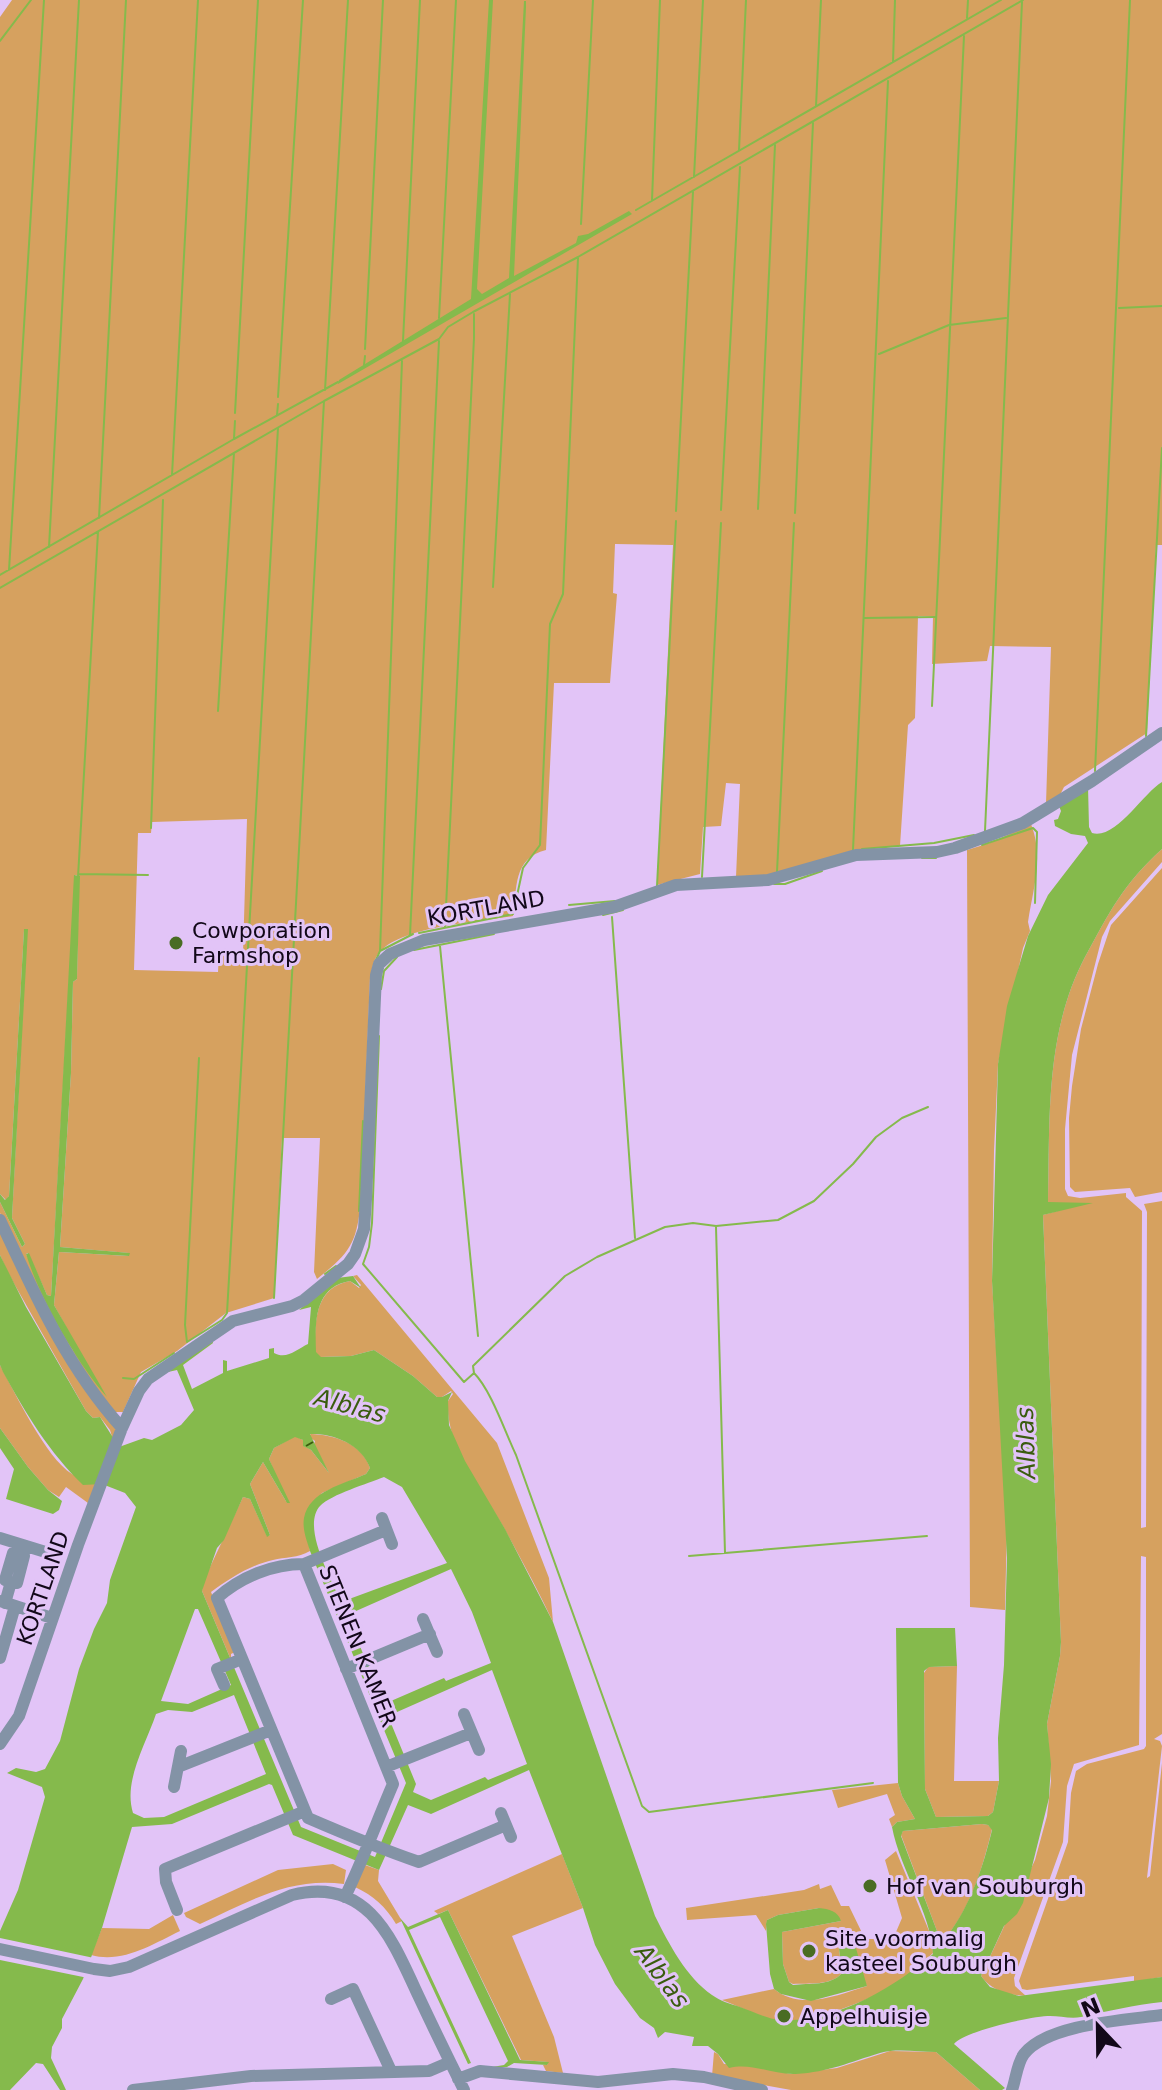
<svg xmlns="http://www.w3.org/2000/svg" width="1162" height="2090" font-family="'DejaVu Sans',sans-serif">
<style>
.green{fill:#d6a15f;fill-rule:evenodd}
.water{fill:#85ba4c;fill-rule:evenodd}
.pier{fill:#e2c4f7}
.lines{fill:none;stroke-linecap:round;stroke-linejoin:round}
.stream{stroke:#85ba4c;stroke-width:2}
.ferry{stroke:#3a5c0e;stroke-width:2;stroke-dasharray:10 8;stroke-linecap:butt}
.minor{stroke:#8393a6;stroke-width:12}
.poi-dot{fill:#496c23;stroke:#e2c4f7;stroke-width:3}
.labels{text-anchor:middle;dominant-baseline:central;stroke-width:6;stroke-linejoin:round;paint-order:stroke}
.street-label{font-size:22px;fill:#120819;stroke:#e2c4f7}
.poi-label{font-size:22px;fill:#120819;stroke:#e2c4f7;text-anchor:start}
.water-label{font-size:24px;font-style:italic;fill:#3a5c0e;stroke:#e2c4f7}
</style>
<rect width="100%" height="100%" fill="#e2c4f7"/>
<path class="green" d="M12 0H1162V545H1156L1147 733 1064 787 1060 795 1046 804 1051 647 990 646 987 661 932 664 933 616H918L915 718 908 725 900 846 854 850 766 876 736 877 740 784 726 783 721 826 703 827 700 874 657 885 673 545 615 544 613 593 617 594 610 683H554L546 850C513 858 517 888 513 916 479 922 399 926 378 954 373 961 372 970 370 978L361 1199C357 1243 351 1252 317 1279L314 1272 320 1138H282L274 1298 226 1313 177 1351 141 1372 123 1412H115L106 1406 33 1286 0 1213V1202L22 1247 25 1244 12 1218 27 929 24 930 9 1196 6 1200 0 1194V17ZM247 819 243 953H219L218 972 134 970 138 833H151L152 822ZM75 875 79 876 77 979 73 982 71 1073 60 1247 129 1253 128 1256 59 1252 54 1305 94 1378 107 1397 72 1349 26 1254 28 1253 47 1295 51 1296Z
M1031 824C1044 858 1033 888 1028 922L1030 931 1023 948 998 1064 994 1151 992 1281 1007 1525 1005 1610 970 1607 967 850 990 843Z
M1162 849V862L1110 921 1102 937 1072 1055 1065 1129V1189L1068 1196 1080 1198 1126 1193V1197L1142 1211 1141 1528 1146 1527 1147 1212 1144 1204 1162 1201V1734L1154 1739 1160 1741 1162 1746 1147 1878 1150 1876 1162 1763V1977L1134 1982V1976L1027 1990 1022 1989 1019 1981 1068 1842 1071 1793 1076 1771 1087 1764 1144 1749 1146 1746V1557L1141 1556 1139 1745 1074 1764 1067 1786 1063 1842 1014 1978 1015 1986 1026 1996C1008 1995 992 1991 981 1976L1035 1860 1047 1816 1051 1781 1047 1724 1060 1656 1061 1642 1043 1215 1086 1203 1049 1204 1048 1202C1050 1118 1045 1033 1085 957 1109 913 1123 884 1162 849Z
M1162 868V1192L1135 1197 1130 1188 1075 1192 1070 1187 1069 1118 1072 1086 1081 1029 1098 964 1111 925Z
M0 1228 117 1431 113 1440 110 1430 100 1417 93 1418 86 1411 7 1271 0 1255Z
M357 1275 497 1443 549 1578 553 1622C538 1590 521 1559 504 1528 483 1490 445 1447 448 1401L453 1394 451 1391 442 1397H437L413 1376 374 1350 351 1356 320 1357 315 1352C315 1322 314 1288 350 1281L359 1288 361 1285 353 1276Z
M0 1365C15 1393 46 1458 72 1474 79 1478 89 1480 96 1483L88 1503 66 1487 59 1497 48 1490 28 1467 0 1428Z
M311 1434C334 1435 362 1443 370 1468L366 1474 322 1493 304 1519 310 1551C298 1558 285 1557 273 1560 250 1565 229 1579 211 1592L235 1652 231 1654V1660L202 1591 203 1582 243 1497 250 1499 267 1536 270 1535 250 1484 263 1462 287 1503 269 1459 274 1448 295 1436 303 1440 304 1446 311 1450 329 1473 314 1445 315 1441 308 1436Z
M957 1666 954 1781H999L993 1812 988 1816 936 1817 925 1789 924 1673 928 1667Z
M898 1783 902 1796 915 1819 897 1822 892 1827 889 1819 895 1815 887 1794 838 1808 832 1790Z
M982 1824 988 1825 992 1829C983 1866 972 1904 948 1935L937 1931 901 1835 903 1831Z
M896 1851 932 1938 933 1953C922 1963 912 1974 900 1982 871 2000 802 2029 768 2019 755 2014 737 2006 722 2000L774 1989C801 2011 838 1995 867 1986L837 1934 842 1973C831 1986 809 1983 793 1984L789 1982 783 1964 782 1932 841 1921 819 1908 778 1915 767 1920 766 1931 756 1915 687 1920 686 1908 804 1890 819 1884 820 1889 831 1885 841 1906H849L865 1939H893L902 1918 885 1860Z
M562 1854 583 1908 512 1936 554 2037 563 2073 546 2071 543 2065H547L548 2062 521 2060 448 1910 438 1914 434 1911Z
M333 1864 346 1870 344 1884C288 1877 249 1902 200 1924L186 1917 184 1913 278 1870Z
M365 1865 379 1870 378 1881 402 1921 396 1924C385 1906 374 1896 355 1887Z
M173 1915 180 1931C153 1944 122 1964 91 1955L102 1928 149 1929Z
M890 2051 936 2052 980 2090H791L712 2076 714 2052 718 2054 724 2064 748 2065 791 2074 837 2068Z"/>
<path class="water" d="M489 0H493L477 289 482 294 509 278 524 1H526V7L514 276 576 243 578 236 588 234 629 211 632 214 338 384 339 380 471 299Z
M1162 782V849C1123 884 1109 913 1085 957 1045 1033 1050 1118 1048 1202L1093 1203 1043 1215 1061 1642 1060 1656 1047 1724 1051 1764 1049 1798 1023 1903 1017 1914 1004 1926 981 1976 990 1987 1019 1996 1162 1977V2002C1134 2005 1108 2011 1081 2017 1071 2019 1060 2016 1050 2016 1032 2016 964 2031 954 2044L1005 2088 1002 2090H980L936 2052C918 2052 897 2048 880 2053 850 2062 829 2072 796 2074 772 2075 752 2062 729 2068L718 2054 708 2046H692L694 2037 665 2032 658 2038 654 2028 640 2018 615 1984 595 1945 583 1908 529 1770 431 1814 408 1805 379 1870 293 1835 272 1785 269 1784 172 1824 132 1827 102 1928 83 1979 62 2019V2028L52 2047 51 2058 66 2090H60L43 2064 36 2063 10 2090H0V1931L18 1890 45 1797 42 1787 7 1773 16 1768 36 1772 45 1769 60 1741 79 1669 94 1629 107 1603 110 1580 136 1507 125 1493 102 1484 83 1485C49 1452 26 1414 3 1372L0 1365V1255L26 1307 86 1411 93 1418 100 1417 119 1447 144 1438 152 1440 181 1425 194 1410 177 1370 168 1372 212 1339 213 1343 183 1365 192 1389 223 1373V1360L227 1361V1371L269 1358V1349L274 1348V1353C287 1360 297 1349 308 1344L311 1307 299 1310 337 1278 353 1276 361 1288 350 1281C314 1287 315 1322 316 1352L321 1357 351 1356 374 1350 413 1376 437 1397H442L452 1392 448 1401 449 1425 465 1461 505 1529 553 1622 655 1916C669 1944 686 1977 712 1995 720 2001 731 2004 740 2007 751 2011 764 2017 774 2019 828 2027 894 1988 933 1954 931 1912 900 1870 892 1827L897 1822 915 1819 902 1796 898 1783 896 1628H955L957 1666 929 1667 924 1671 925 1789 936 1817 988 1816 993 1812 999 1781 998 1738 1004 1665 1007 1558 992 1281 998 1064 1007 1006 1028 936 1048 895 1088 843 1085 836 1071 834 1055 826 1054 820 1058 819 1061 811 1059 806 1088 786 1089 827 1092 833C1116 840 1143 793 1162 782ZM310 1434C331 1433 361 1443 370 1468L366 1474C344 1484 309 1491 304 1518 302 1529 307 1541 310 1551L406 1783 375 1857 301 1827 202 1591 217 1548 224 1540 243 1497 250 1499 267 1537 270 1535 250 1484 263 1462 287 1503H290L269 1459 274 1448 295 1437 303 1440V1446L311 1450 329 1473ZM384 1477 402 1487 447 1563 341 1602C332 1580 301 1527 320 1506 332 1494 367 1484 384 1477ZM451 1569 472 1612 491 1663 446 1681 444 1678 384 1704 347 1615ZM195 1609H198L231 1685 188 1704 161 1701ZM492 1670 527 1764 488 1780 485 1777 431 1800 413 1792 416 1784 388 1716ZM234 1695 266 1774 164 1817 144 1818 133 1813C123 1781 146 1744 156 1714L168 1710 192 1712ZM982 1824 988 1825 992 1830C983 1867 971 1904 948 1935L937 1931 901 1836 903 1831Z
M74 875 80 876 77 979 73 982 71 1073 60 1247 130 1253 129 1256 59 1252 54 1305 107 1397C76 1362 40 1299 26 1254L29 1253 47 1295 51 1296Z
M24 929H28L12 1218 25 1244 22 1247 0 1202V1194L5 1200 9 1196Z
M0 1428 28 1467 48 1490 62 1501 59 1510 53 1514 6 1499 14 1469 0 1448Z
M819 1908C829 1909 838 1911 841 1921L782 1932 783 1964 789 1982 793 1985C809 1983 831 1986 842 1973L837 1933 846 1930 855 1945 867 1986 811 2001 781 1994 774 1989 770 1974 766 1924 767 1920 778 1915Z
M448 1910 520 2060 549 2062 547 2065 514 2063 507 2067H492L504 2065 508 2061 440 1917 409 1930 471 2063 468 2064 400 1918 408 1927Z"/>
<path class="pier" d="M0 1938 94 1958 88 1978 0 1960Z"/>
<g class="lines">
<path class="stream" d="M967 18 968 0
M0 41 31 0
M893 62 895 0
M816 106 821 0
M739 150 746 0
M694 177 703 0
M652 200 660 0
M636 210 1001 0
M581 224 593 0
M1119 308 1162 306
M439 318 456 0
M403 341 420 0
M365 349 383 0
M879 354 949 325 1006 318
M364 365 365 356
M325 390 348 0
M278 397 303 0
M235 413 258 0
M277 415 278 404
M234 438 235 421
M172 475 198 0
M758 509 775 145
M721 510 740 167
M676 511 693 192
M795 513 813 123
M99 518 126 0
M49 547 79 0
M9 570 44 0
M0 575 234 439 338 382
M493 587 510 294
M0 588 324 401 439 339 448 327 473 312 578 257 1023 0
M865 618 935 617
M932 706 964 36
M218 711 234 453
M1146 736 1162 448
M1095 771 1130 0
M151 828 163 500
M985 831 1022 2
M982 845 1033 828 1037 832 1035 903
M862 849 934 843 974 835
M853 850 888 81
M922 858H936
M777 872 794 523
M79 874 148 875
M78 877 98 532
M702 877 721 523
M774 884H785L822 871
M657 886 676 521
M569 905 615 901
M603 915 623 910
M612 917 635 1238
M445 927 474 338V314
M419 933 513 914 523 868 540 845 550 624 563 594 578 258
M410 935 439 341
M440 946 478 1336
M414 950 494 934
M380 951 402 361
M376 960 380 951 413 934
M381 989 384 971 397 957
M379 1036 372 1223 369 1247 363 1264 464 1382 474 1373 473 1366 565 1276 597 1257 665 1227 693 1223 716 1226 778 1220 814 1201 853 1164 876 1137 902 1118 928 1107
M199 1058 185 1325 187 1342 222 1320 227 1313 278 428
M359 1211 363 1121
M716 1227 725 1553
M325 1274 336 1266
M274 1298 324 401
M474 1373C491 1390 505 1432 516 1455L642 1806 649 1812 873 1783
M123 1378 134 1379 174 1353
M689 1556 927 1536"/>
<path class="ferry" d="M306 1446 313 1442"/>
<path class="minor" d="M0 1220C34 1293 67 1367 122 1428
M382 1518 392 1544
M0 1538 52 1554
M304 1564 386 1530
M0 1601 52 1618
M5 1603 11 1582 5 1580 13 1553 22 1545 24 1556 17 1583 11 1582
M423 1619 437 1652
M0 1658 15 1606
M346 1669 430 1634
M224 1685 217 1669 242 1659
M464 1714 479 1750
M0 1744 19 1716 78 1545 122 1428 139 1391 148 1379 233 1321 292 1306 304 1300 348 1264 355 1254 364 1229 366 1199 376 975 379 964 390 954 424 940 614 907 676 885 768 880 856 855 937 852 955 848 1023 823 1092 781 1162 733
M178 1767 271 1730
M386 1767 471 1733
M174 1787 181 1751
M501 1813 511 1837
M345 1897C363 1860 377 1821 393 1784L304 1564C272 1564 241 1577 217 1598L308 1818C345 1834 381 1849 419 1862L506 1825
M177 1910 166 1882 165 1869 305 1811
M0 1949 94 1969 110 1971 129 1967 292 1895C368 1876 392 1939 418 1995 433 2027 448 2058 464 2090
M331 1999 353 1989 391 2071
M458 2079 480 2071 598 2082 673 2074 704 2077 762 2090
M133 2090 251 2076 429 2071 450 2062
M1012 2090C1016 2079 1017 2063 1024 2054 1047 2024 1126 2020 1162 2015"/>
</g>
<g class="poi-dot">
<circle cx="176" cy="943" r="8"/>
<circle cx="870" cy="1886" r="8"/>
<circle cx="809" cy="1951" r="8"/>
<circle cx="784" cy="2016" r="8"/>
</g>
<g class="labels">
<g class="street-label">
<text transform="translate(486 908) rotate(-10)">KORTLAND</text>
<text transform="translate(43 1588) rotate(-71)">KORTLAND</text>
<text transform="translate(358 1646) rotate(68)">STENEN KAMER</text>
</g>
<g class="poi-label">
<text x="192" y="930">Cowporation<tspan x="192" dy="25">Farmshop</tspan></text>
<text x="886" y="1886">Hof van Souburgh</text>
<text x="825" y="1938">Site voormalig<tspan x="825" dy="25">kasteel Souburgh</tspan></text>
<text x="800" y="2016">Appelhuisje</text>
</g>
<g class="water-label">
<text transform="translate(350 1406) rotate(15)">Alblas</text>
<text transform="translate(1026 1443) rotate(-92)">Alblas</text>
<text transform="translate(662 1976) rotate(53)">Alblas</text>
</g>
</g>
<g transform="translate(1098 2026) rotate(338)" stroke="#e2c4f7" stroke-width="6" paint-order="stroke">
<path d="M0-6L14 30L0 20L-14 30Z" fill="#120819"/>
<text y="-12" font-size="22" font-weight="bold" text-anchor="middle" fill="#120819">N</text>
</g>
</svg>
